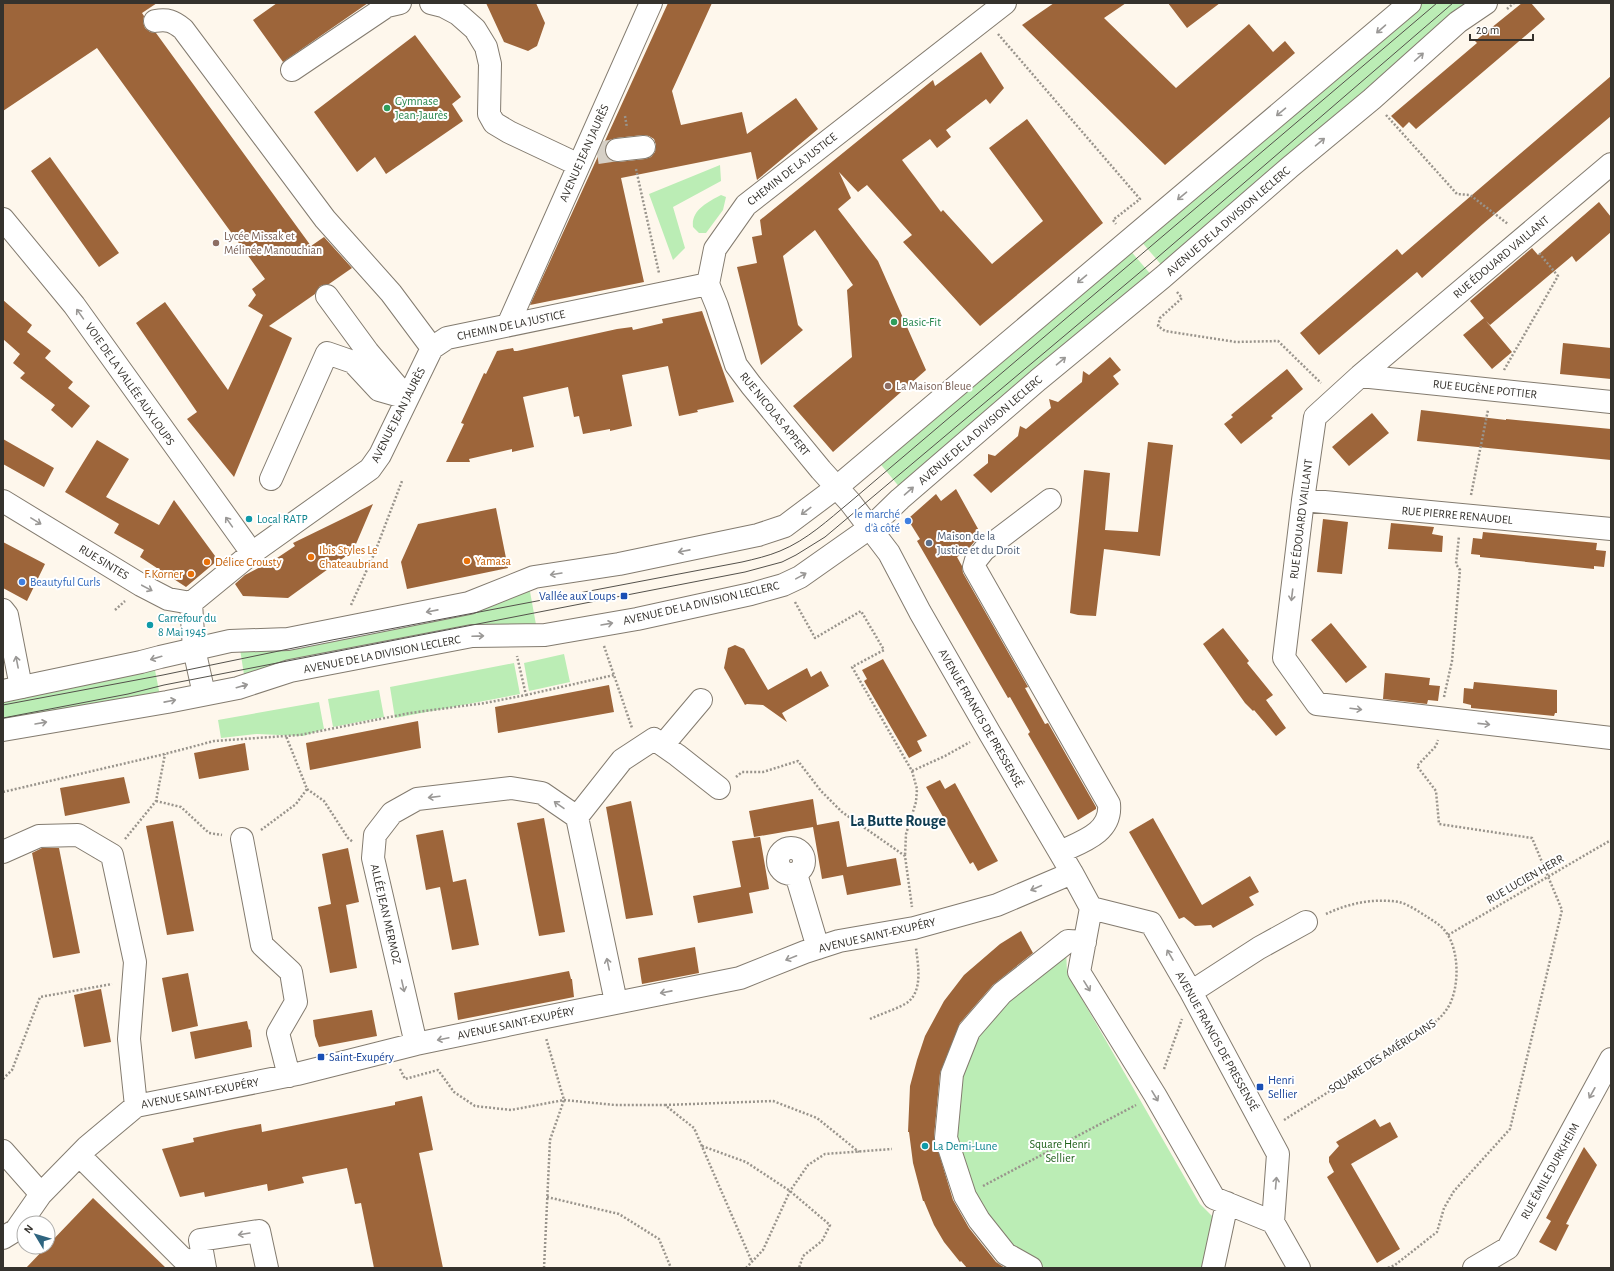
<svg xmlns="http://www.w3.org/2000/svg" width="1614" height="1271" font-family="'Alegreya Sans',sans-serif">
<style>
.green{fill:#bbedb5}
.building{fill:#9d653a;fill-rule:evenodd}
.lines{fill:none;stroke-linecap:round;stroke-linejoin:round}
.minor-tunnel{stroke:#d6d0c6;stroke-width:22;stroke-dasharray:22 11;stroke-linecap:butt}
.minor-casing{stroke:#837b6f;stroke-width:24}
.major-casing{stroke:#837b6f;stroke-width:24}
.path{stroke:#99948c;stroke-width:2.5;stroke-dasharray:2 2;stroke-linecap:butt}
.minor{stroke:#fff;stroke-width:22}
.major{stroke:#fff;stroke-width:22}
.tram{stroke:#54514b;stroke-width:1}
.oneway{stroke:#9a9896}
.leisure-dot{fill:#2e9e5b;stroke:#fff;stroke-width:1.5}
.education-dot{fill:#8d6e63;stroke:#fff;stroke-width:1.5}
.culture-dot{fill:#0f9aa8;stroke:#fff;stroke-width:1.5}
.shop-dot{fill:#3f7fe0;stroke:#fff;stroke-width:1.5}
.service-dot{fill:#5c6f8a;stroke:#fff;stroke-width:1.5}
.food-dot{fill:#e8710a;stroke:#fff;stroke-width:1.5}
.transit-dot{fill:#1a4fb4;stroke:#fff;stroke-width:1.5}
.labels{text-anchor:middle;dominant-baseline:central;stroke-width:4;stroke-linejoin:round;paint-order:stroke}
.leisure-label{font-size:12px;fill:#27864d;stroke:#fff;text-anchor:start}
.street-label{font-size:12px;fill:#35322d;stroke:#fff}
.education-label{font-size:12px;fill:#785e54;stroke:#fff;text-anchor:start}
.shop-label{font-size:12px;fill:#366cbe;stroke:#fff;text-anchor:end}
.culture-label{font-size:12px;fill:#0d838f;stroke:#fff;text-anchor:start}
.service-label{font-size:12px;fill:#4e5e75;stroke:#fff;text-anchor:start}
.food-label{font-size:12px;fill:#c56008;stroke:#fff;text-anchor:start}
.transit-label{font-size:12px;fill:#164399;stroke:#fff;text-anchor:start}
.park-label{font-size:12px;fill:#1c5e17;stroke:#fff}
.district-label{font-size:16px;font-weight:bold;fill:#0e3b50;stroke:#fff}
</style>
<rect width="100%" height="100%" fill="#fef7ec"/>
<path class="green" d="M1419 3H1475L1164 268 1140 240Z
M720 165 721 181 673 207 685 248 673 260 649 194Z
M721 195 726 197 723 210 706 233H699L693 227C691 210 708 202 721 195Z
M1129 249 1153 277 901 489 878 461Z
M529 586 537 630 245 681 240 649Z
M564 654 570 682 529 691 524 663Z
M514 663 520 694 395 718 390 687Z
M154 665 160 696 3 725V696Z
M379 690 384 717 333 727 328 699Z
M319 702 324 729 303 736 257 734 221 738 218 720Z
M1066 948 1067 973 1200 1204 1216 1220 1204 1268H1047L1041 1266 1001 1237 972 1193 954 1139 959 1074 983 1026Z"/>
<path class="building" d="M3 3H157L142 13 144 16 143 22 145 28 150 32 156 33 311 246 324 237 352 268 329 284 320 286 315 294 269 326 292 338 234 477 187 419 197 412 136 323 165 302 228 390 263 315 248 306 256 295 252 289 265 279 97 48 3 111Z
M277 3H368L283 62 253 20Z
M486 3H536L545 23 537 46 528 51 504 42Z
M668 3H712L672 91 681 125 742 112 747 134 796 98 818 129 757 180 751 152 621 178 644 282 530 305ZM643 135 649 136 654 139 656 145 655 152 651 157 645 159 618 162 612 161 607 157 605 151V145L610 140 616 138Z
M1054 3H1126L1104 18 1176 88 1249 24 1273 52 1285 41 1295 53 1165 165 1022 25Z
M1168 3H1220L1187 28Z
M1522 3H1531L1545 19 1416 129 1409 122 1403 128 1391 116 1477 43 1475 41Z
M415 35 461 97 452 104 463 121 386 174 375 157 357 172 314 112Z
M981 52 1004 88 990 104 986 99 946 130 951 137 937 148 930 139 902 160 941 212 943 210 992 264 1043 221 989 148 1027 119 1103 223 980 326 903 242 912 235 867 185 858 192 839 172 851 198 838 209 878 261 926 370 833 452 793 406 852 357 847 290 853 285 815 230 783 256 798 325 803 330 761 365 737 267 757 263 752 237 762 235 760 220 933 80 935 86Z
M1611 76V116L1483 224 1422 278 1417 272 1319 355 1300 333 1397 249 1402 255Z
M50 157 119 253 99 267 31 171Z
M1599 202 1611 217V232L1576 262 1572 256 1490 325 1486 321 1512 352 1492 369 1463 335 1484 318 1470 301 1532 248 1538 255Z
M3 300 32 325 27 332 51 351 45 358 73 382 68 388 90 406 72 428 51 410 55 405 20 378 25 373 13 363 20 354 3 339Z
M702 311 734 402 697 410 698 412 679 416 668 366 622 375 632 426 610 431V429L583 434 579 416 574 417 568 387 523 397 534 447 512 452V449L469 459 470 462H446L464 424 461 423 484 373 486 374 497 351 513 348 514 351H517L617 329 632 327 633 330 663 323 662 319Z
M1563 343 1611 348V379L1560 374Z
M1110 357 1121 370 1113 376 1119 384 991 493 973 475 988 463V454L995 456 1018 436 1020 426 1026 429 1051 408 1049 399 1058 402 1082 382 1083 371 1089 375Z
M1287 369 1303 389 1271 416 1273 418 1241 444 1224 424 1233 417 1231 415Z
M1421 410 1506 420V419L1611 429V460L1417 441Z
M1372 413 1389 433 1349 466 1332 447Z
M3 439 54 468 44 487 3 464Z
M97 440 129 459 106 497 159 525 174 500 218 560 186 587 140 557 144 550 114 533 119 524 65 492Z
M1148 442 1173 445 1160 556 1104 549 1096 616 1078 615 1070 613 1084 470 1110 473 1105 530 1138 532Z
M956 489 982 536 974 542 967 551 957 557 962 566 963 573 1028 687 1025 688 1045 724 1048 723 1096 807V809L1078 820 1028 734 1030 732 1010 697 1008 698 917 541 920 539 910 523V517L936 494 941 501Z
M373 504 353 551 288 598 243 596 235 584 245 575 274 560 295 546 293 543Z
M496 508 508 568 407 589 401 562 418 524Z
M1323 519 1348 522 1342 574 1317 572Z
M1391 523 1434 527 1432 534 1443 536 1442 552 1388 549Z
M1483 532 1597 543 1596 550 1606 551 1604 567 1594 566V569L1480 557V555L1471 554 1473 538 1482 539Z
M3 542 45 564 27 601 3 588Z
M1331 623 1367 667 1346 683 1311 640Z
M1223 628 1249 661 1247 663 1273 695 1266 700 1286 728 1276 736 1254 710 1253 711 1245 703 1203 644Z
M735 645 744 649 768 690 807 668 811 677 821 671 829 686 782 713 787 722 763 705 747 704 745 705 724 668 728 648Z
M883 659 927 736 917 741 922 751 909 758 864 681 867 679 862 670Z
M1385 673 1430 678 1429 685 1440 686 1438 701 1428 700 1427 704 1383 699Z
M1474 682 1557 690V713H1555L1554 716 1471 708V705L1463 703 1464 688 1473 689Z
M609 685 614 712 498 733 495 707Z
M418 721 421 748 310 770 306 743Z
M245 743 249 770 199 779 194 753Z
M124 777 130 803 65 816 60 788Z
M940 780 945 789 955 783 998 861 978 871 973 862 970 864 926 787Z
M813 799 817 825 839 821 847 867 896 858 901 885 847 895 843 875 822 879 813 827 754 837 749 811Z
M631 801 653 915 626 919 606 807Z
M544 818 565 932 539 936 517 823Z
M1153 818 1202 905 1250 876 1259 892 1249 897 1254 905 1213 928 1211 925 1195 926 1184 917 1179 919 1129 832Z
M173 821 194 931 167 935 146 826Z
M443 830 453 882 466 879 479 945 452 950 440 887 426 890 416 835Z
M760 837 769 889 749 893 753 913 698 923 693 896 741 887 732 841Z
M42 848H59L80 953 53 958 32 853Z
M348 848 359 902 346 905 357 968 330 973 318 907 331 904 322 854Z
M1021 931 1033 953 993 985 960 1023 940 1073 934 1137 953 1200 969 1228 996 1262 1005 1268H967L961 1261 960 1262 944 1242 934 1225 924 1201H923L913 1163 909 1132H908L910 1086 917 1060 925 1036 944 1001 964 975 1000 944Z
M695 947 699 973 642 984 638 958Z
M569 971 571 979H572L574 997 458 1020 454 993Z
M188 973 198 1026 172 1032 162 978Z
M101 989 111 1042 84 1047 74 995Z
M372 1010 377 1036 319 1047 315 1036 313 1020Z
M247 1021 249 1030 250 1029 252 1047 195 1059 190 1032Z
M422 1096 433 1150 419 1153 443 1268H374L361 1203 355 1204 347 1168 302 1177 304 1183 268 1191 267 1184 205 1197 204 1192 180 1197 162 1149 194 1142 193 1138 235 1129 261 1124 262 1132 395 1105V1102Z
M1375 1119 1380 1127 1390 1122 1398 1137 1351 1164 1400 1249 1377 1263 1327 1177 1334 1172 1329 1162V1157L1339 1146 1336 1142Z
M1584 1147 1597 1165 1566 1224 1569 1225 1556 1251 1539 1242 1551 1221 1546 1218Z
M93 1198 166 1268H26L46 1247H48V1245Z"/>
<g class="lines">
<path class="minor-tunnel" d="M597 153 617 150"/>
<g class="minor-casing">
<path id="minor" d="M431 3 443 6 458 14 475 29 486 47 490 64 489 114 494 123 509 132 579 165
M155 21C168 19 173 21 183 29L325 219 391 293 432 348
M292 70 387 6 400 3
M617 150 644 147
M1611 164 1360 376 1315 417 1303 500 1284 658 1317 704 1611 738
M3 219 74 305 252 553
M708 284 717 306 736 365 751 385 821 470 850 502 889 553 920 612 989 732 1072 873 1091 908 1079 972 1155 1095 1214 1198 1273 1222
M708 284 715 249 746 205 1005 3
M327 296 368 352 407 398
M508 325 651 3
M1360 376 1611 402
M271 479 327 353 353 362 379 390 407 398
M1050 500 984 550 976 560 974 567 1109 804C1112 833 1081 842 1060 852
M1303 500 1611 529
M3 501 141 585 168 599 191 603
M191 603 252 553 370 469 380 455 432 348 447 338 708 284
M191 603 194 649 204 694
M3 610 7 615 21 687
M663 745 701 700
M577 817 622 760 654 739 677 755 719 788
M242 839 262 945 291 972 296 1002 278 1033 289 1076
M778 861a13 13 0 1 1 26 0a13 13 0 1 1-26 0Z
M3 852 39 836 78 835 112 855 135 962 129 1039 136 1106
M796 874 818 948
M1091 908 1151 923 1191 992 1278 1154 1273 1222 1299 1268
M1191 992 1259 948 1306 922
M416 1044 373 858 375 835 392 813 417 799 511 788 542 793 577 817 616 1002
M3 1151 41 1194
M79 1155 182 1258 204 1267
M3 1238 16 1230 41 1194 87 1147 136 1106 297 1074 416 1044 541 1018 740 978 805 952 839 941 914 928 997 905 1072 873
M205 1268 200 1240 259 1231 267 1268
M1031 1268 1006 1254 979 1220 965 1196 946 1138 952 1074 969 1031 1002 993 1068 941 1085 942
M1213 1268 1227 1203
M1474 1268 1508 1248 1611 1059"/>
</g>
<g class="major-casing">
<path id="major" d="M3 691 141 662 160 657 230 641 288 639 469 603 534 577 619 564 758 535 785 526 837 487 1410 3
M3 730 167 702 238 688 290 671 472 636 545 635 637 619 751 594 783 585 800 577 871 527 900 499 1038 380 1163 277 1290 167 1372 99 1458 22 1486 3"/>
</g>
<path class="path" d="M1507 9 1514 3
M998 34 1140 199 1113 220 1116 224
M1386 115 1457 194 1470 195 1508 224
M625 116 627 128
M636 169 659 273
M1177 292 1182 298 1160 318 1158 326 1165 331 1236 342 1278 341 1321 383
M1504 370 1558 276 1539 253
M1471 495 1488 410
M795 602 815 638 861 611 884 650 852 667 912 771 917 789 916 802 906 834 905 856
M351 605 375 552 402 481
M115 610 125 601
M604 646 632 728
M526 695 614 675
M1444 697 1452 661 1460 570 1456 564 1459 536
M912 771 945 756 970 742
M736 777 742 772H763L798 761 821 791 842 812 905 856 912 907
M307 789 324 801 348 838 353 842
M3 792 165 754 214 741 300 735 410 713 485 703 526 695 517 656
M156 801 181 807 209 833 222 835
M261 830 296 804 307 789 286 736
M125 839 156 801 165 754
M1448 935 1611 840
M870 1019C880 1014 900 1008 908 1002 923 990 918 965 916 948
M400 1069 405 1079 438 1070 454 1092 475 1106 511 1110 564 1100 615 1105H665L694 1128 752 1262
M1164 1069 1182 1019
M3 1079 12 1070 40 997 112 984
M665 1105 773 1101 817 1118 859 1152
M1284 1120 1425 1031C1433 1024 1441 1018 1447 1009 1460 990 1460 949 1445 931 1441 925 1433 921 1426 916 1419 912 1408 904 1399 902 1374 898 1349 903 1326 914
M702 1146 746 1162 790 1191 830 1225 822 1241 803 1256 799 1268
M983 1186 1136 1105
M547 1197 619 1214 659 1239 671 1268
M544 1268 550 1140 564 1100 546 1038
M746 1268 763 1250 790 1191 808 1165 825 1154 892 1149
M1388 1268 1395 1265 1437 1232 1444 1208 1454 1191 1510 1129 1562 910 1532 838 1439 824 1436 791 1417 766 1436 746 1438 740"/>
<use href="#minor" class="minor"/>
<use href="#major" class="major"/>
<path class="tram" d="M3 705 163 675 332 640 742 562C755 559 768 556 780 551 807 540 828 520 850 502L1437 3
M3 718 128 694 164 685 745 572 782 562 796 555 825 537 1151 263 1453 3"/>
</g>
<defs><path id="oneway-shaft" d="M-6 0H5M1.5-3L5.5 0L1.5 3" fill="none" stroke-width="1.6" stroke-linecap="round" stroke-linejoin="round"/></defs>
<g class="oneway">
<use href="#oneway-shaft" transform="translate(1381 29) rotate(139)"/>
<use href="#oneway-shaft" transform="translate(1419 57) rotate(-42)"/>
<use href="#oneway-shaft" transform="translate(1281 112) rotate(140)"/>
<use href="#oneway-shaft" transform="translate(1320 142) rotate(-40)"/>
<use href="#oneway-shaft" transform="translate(1182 196) rotate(140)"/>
<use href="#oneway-shaft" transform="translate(1082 279) rotate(140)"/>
<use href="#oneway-shaft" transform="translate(80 314) rotate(-125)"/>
<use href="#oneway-shaft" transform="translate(1061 361) rotate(-40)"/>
<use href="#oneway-shaft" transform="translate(909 491) rotate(-41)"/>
<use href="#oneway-shaft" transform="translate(806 511) rotate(143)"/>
<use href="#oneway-shaft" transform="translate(36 521) rotate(31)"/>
<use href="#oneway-shaft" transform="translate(229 522) rotate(-125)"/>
<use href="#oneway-shaft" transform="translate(684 551) rotate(169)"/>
<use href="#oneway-shaft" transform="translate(556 574) rotate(171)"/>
<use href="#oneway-shaft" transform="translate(801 576) rotate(-29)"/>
<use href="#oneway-shaft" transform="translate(147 588) rotate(28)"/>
<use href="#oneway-shaft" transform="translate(1292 595) rotate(97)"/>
<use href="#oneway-shaft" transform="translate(432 611) rotate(169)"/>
<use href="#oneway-shaft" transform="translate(607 624) rotate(-10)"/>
<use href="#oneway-shaft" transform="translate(478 636) rotate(-2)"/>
<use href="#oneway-shaft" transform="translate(156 658) rotate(164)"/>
<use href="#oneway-shaft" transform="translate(17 662) rotate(-101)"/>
<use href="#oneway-shaft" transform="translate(242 686) rotate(-16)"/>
<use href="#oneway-shaft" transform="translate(170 701) rotate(-11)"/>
<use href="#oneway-shaft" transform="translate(1356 709) rotate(7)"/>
<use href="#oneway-shaft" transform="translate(41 723) rotate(-10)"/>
<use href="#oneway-shaft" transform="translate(1484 724) rotate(6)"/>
<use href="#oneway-shaft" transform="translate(434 797) rotate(173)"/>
<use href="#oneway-shaft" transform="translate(559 805) rotate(-145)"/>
<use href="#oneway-shaft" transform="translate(1036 888) rotate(156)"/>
<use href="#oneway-shaft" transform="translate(1170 955) rotate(-120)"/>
<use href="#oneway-shaft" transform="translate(791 958) rotate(158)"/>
<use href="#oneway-shaft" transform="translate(608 964) rotate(-102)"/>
<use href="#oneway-shaft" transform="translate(403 986) rotate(77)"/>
<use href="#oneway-shaft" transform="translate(1087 986) rotate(58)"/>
<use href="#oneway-shaft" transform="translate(666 992) rotate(169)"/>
<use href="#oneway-shaft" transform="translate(443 1039) rotate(168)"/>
<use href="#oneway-shaft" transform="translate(1592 1093) rotate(119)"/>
<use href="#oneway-shaft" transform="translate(1155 1096) rotate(59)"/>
<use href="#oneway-shaft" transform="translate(1276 1183) rotate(-85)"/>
<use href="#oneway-shaft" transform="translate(244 1234) rotate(171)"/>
</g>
<g class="leisure-dot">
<circle cx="387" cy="108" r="4"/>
<circle cx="894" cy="322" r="4"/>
</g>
<g class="education-dot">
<circle cx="216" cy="243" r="4"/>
<circle cx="888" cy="386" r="4"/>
</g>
<g class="culture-dot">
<circle cx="249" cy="519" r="4"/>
<circle cx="150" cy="625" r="4"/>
<circle cx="925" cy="1146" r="4"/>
</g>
<g class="shop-dot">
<circle cx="908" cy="521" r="4"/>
<circle cx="22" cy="582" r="4"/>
</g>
<circle class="service-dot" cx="929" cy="543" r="4"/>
<g class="food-dot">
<circle cx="311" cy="557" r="4"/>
<circle cx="467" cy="561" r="4"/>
<circle cx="207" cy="562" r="4"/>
<circle cx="191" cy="574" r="4"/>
</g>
<g class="transit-dot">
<rect x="620" y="592" width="8" height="8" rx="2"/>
<rect x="317" y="1053" width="8" height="8" rx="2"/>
<rect x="1256" y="1083" width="8" height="8" rx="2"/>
</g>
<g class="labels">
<g class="leisure-label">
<text x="395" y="101">Gymnase<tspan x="395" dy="14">Jean-Jaurès</tspan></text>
<text x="902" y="322">Basic-Fit</text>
</g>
<g class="street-label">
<text transform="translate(584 153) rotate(-66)">AVENUE JEAN JAURÈS</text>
<text transform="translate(792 169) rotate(-38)">CHEMIN DE LA JUSTICE</text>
<text transform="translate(1228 221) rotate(-41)">AVENUE DE LA DIVISION LECLERC</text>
<text transform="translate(1501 257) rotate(-40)">RUE ÉDOUARD VAILLANT</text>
<text transform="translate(511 325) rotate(-12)">CHEMIN DE LA JUSTICE</text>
<text transform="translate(130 384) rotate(55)">VOIE DE LA VALLÉE AUX LOUPS</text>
<text transform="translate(1485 389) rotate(6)">RUE EUGÈNE POTTIER</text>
<text transform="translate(775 414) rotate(51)">RUE NICOLAS APPERT</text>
<text transform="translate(398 415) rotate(-63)">AVENUE JEAN JAURÈS</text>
<text transform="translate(980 430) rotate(-41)">AVENUE DE LA DIVISION LECLERC</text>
<text transform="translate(1457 515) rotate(5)">RUE PIERRE RENAUDEL</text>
<text transform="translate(1301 519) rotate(-83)">RUE ÉDOUARD VAILLANT</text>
<text transform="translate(104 562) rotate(31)">RUE SINTES</text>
<text transform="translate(701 603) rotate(-13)">AVENUE DE LA DIVISION LECLERC</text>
<text transform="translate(382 654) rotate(-11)">AVENUE DE LA DIVISION LECLERC</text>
<text transform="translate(981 718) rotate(60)">AVENUE FRANCIS DE PRESSENSÉ</text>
<text transform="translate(1525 879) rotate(-30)">RUE LUCIEN HERR</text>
<text transform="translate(386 914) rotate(77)">ALLÉE JEAN MERMOZ</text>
<text transform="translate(877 935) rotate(-13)">AVENUE SAINT-EXUPÉRY</text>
<text transform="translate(516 1023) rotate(-12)">AVENUE SAINT-EXUPÉRY</text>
<text transform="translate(1217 1041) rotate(61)">AVENUE FRANCIS DE PRESSENSÉ</text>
<text transform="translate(1382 1056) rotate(-33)">SQUARE DES AMÉRICAINS</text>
<text transform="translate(200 1093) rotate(-11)">AVENUE SAINT-EXUPÉRY</text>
<text transform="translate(1550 1171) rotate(-61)">RUE ÉMILE DURKHEIM</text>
</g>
<g class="education-label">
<text x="224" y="236">Lycée Missak et<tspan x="224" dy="14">Mélinée Manouchian</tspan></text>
<text x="896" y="386">La Maison Bleue</text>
</g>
<g class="shop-label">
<text x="900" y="514">le marché<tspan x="900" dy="14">d'à côté</tspan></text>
<text x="30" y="582" text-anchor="start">Beautyful Curls</text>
</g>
<g class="culture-label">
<text x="257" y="519">Local RATP</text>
<text x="158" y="618">Carrefour du<tspan x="158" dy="14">8 Mai 1945</tspan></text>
<text x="933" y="1146">La Demi-Lune</text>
</g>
<g class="service-label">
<text x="937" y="536">Maison de la<tspan x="937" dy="14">Justice et du Droit</tspan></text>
</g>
<g class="food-label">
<text x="319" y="550">Ibis Styles Le<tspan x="319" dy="14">Chateaubriand</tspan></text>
<text x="475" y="561">Yamasa</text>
<text x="215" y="562">Délice Crousty</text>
<text x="183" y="574" text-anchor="end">F Korner</text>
</g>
<g class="transit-label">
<text x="616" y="596" text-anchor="end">Vallée aux Loups</text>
<text x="329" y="1057">Saint-Exupéry</text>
<text x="1268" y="1080">Henri<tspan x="1268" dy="14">Sellier</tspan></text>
</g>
<g class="park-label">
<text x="1060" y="1144">Square Henri<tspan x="1060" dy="14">Sellier</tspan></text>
</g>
<g class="district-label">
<text x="898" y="821">La Butte Rouge</text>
</g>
</g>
<rect width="1614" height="1271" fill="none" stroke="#35322d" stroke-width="8"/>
<g transform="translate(36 1235) rotate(308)"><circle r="19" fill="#ffffff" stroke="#aeadab"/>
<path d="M0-3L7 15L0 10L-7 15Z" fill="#2e647f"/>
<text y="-6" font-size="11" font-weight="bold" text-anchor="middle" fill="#35322d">N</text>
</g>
<path d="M1470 34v6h63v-6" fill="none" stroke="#35322d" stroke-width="2"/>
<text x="1476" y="34" font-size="12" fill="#35322d" stroke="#ffffff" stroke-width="3" paint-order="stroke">20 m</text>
</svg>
